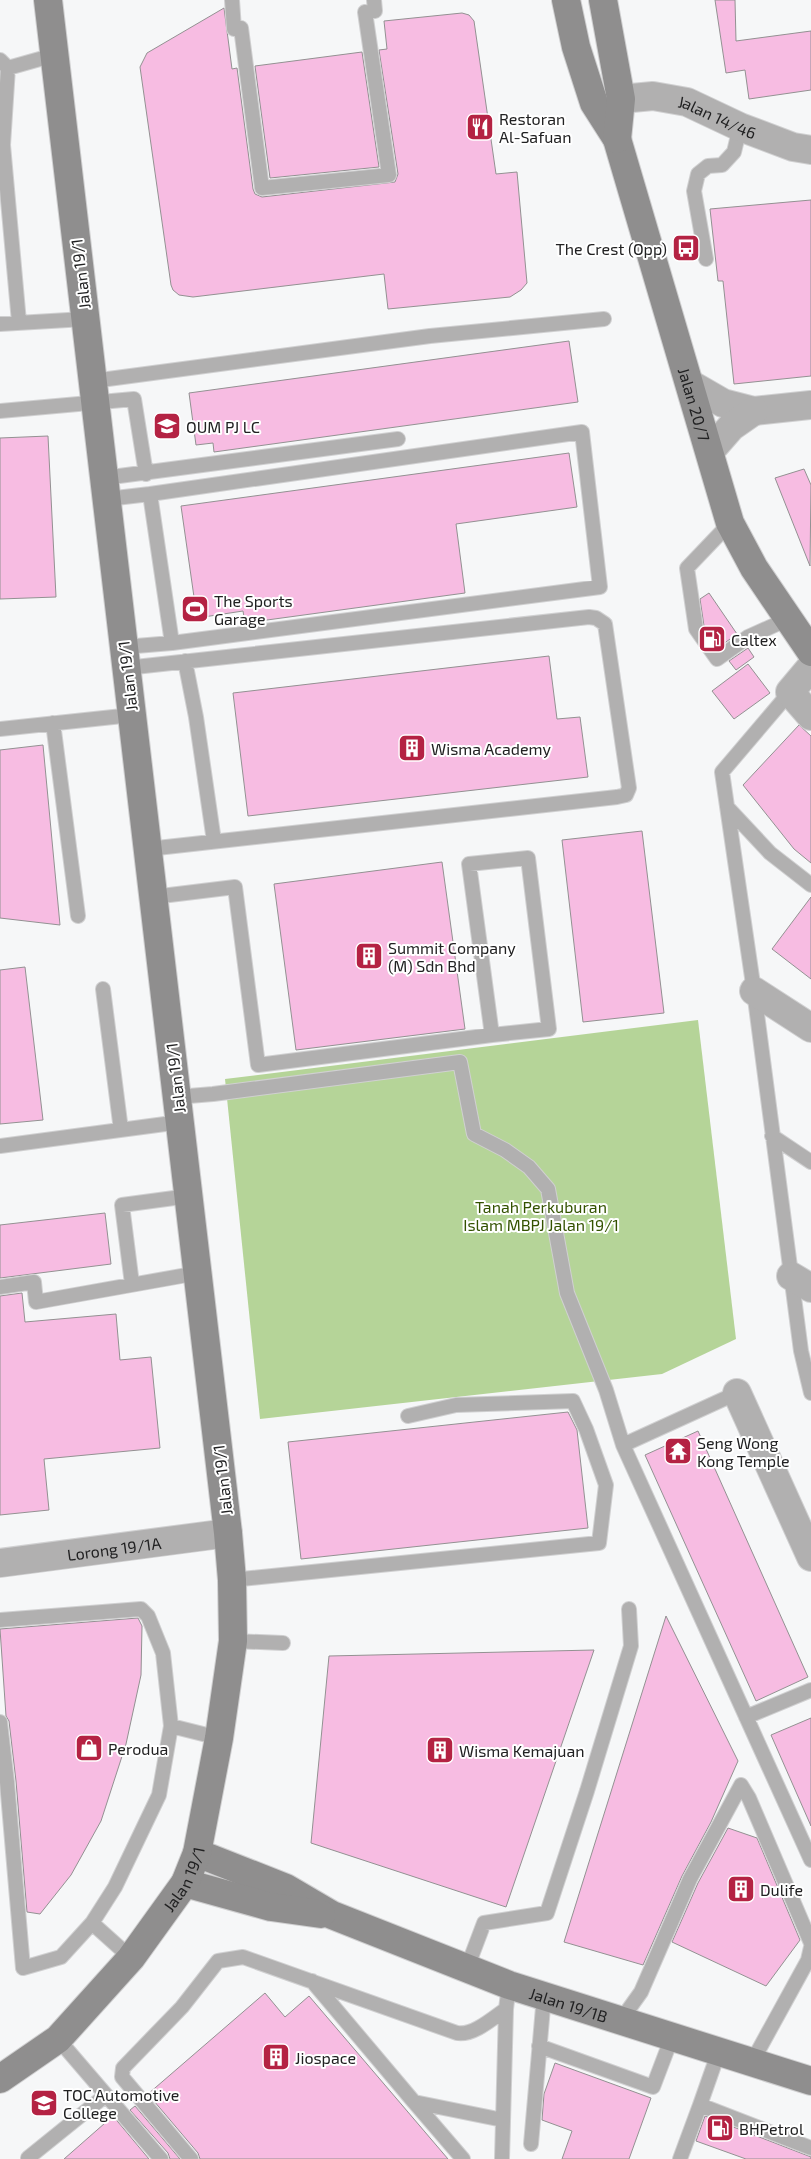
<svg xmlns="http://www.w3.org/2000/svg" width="811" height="2159" font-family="'Exo 2',sans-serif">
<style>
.green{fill:#b5d498}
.building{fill:#f7bce2;stroke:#939192}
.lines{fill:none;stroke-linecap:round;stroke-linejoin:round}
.lane-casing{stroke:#d0d0d1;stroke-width:16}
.street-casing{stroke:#d0d0d1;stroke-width:30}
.secondary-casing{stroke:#d0d0d1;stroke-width:30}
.lane{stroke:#b1b0b0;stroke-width:14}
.street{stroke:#b1b0b0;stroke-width:28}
.secondary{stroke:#8f8e8e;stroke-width:28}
.labels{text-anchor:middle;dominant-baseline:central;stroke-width:4;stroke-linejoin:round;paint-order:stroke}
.street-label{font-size:16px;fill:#212122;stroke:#fff}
.poi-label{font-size:16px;fill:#212122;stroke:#fff;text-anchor:start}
.park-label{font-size:16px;fill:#335200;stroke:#fff}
</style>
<rect width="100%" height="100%" fill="#f6f7f8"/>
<path class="green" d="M698 1020 736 1339 662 1374 260 1419 225 1079Z"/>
<path class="building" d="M715 0H735L736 41 811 31V90L749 99 745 70 726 73Z
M224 8 232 69 237 68 253 189 255 194 262 197 395 182 398 174 379 50 387 49 384 21 462 13 469 15 474 21 496 174 517 172 527 283 521 290 510 297 388 309 384 274 193 297 179 295 173 290 171 285 140 67 147 53Z
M362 52 379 167 270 178 255 66Z
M811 200V376L734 384 723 281H718L710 209Z
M569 341 578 402 214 452 213 443 196 445 189 393Z
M48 436 56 597 0 599V438Z
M569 453 577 507 456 524 465 593 245 623 243 611 197 618 181 506Z
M804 469 811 485 810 566 775 478Z
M709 593 737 634 719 647 704 626 700 599Z
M748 648 754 657 736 670 729 661Z
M549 656 557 719 580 717 588 777 248 816 233 693Z
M748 664 770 693 734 719 712 691Z
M799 725 811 736V863L794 849 743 785Z
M43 745 60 925 0 918V750Z
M642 831 664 1013 583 1022 562 840Z
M442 862 465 1029 296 1050 274 884Z
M811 897V979L772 949Z
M25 967 43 1120 0 1124V970Z
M105 1213 111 1264 0 1278V1225Z
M22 1293 25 1322 116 1314 120 1360 151 1357 160 1448 44 1459 49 1510 0 1515V1296Z
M568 1412 577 1430 588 1528 301 1559 288 1442Z
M698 1431 808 1677 756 1701 645 1455Z
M666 1616 738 1761 711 1822 682 1876 643 1965 564 1942Z
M138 1618 142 1626 141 1675 126 1744 101 1821 71 1875 40 1914 27 1912 16 1781 9 1721 6 1716 0 1629Z
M594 1650 506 1907 311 1843 329 1656Z
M811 1718V1826L771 1735Z
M728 1828 757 1838 800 1940 766 1986 672 1942 698 1883Z
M265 1993 285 2017 309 1996 448 2159H200L198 2153 148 2094Z
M555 2063 651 2098 629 2159H562L572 2131 542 2120 544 2094Z
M135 2106 180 2159H170L168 2153 130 2110Z
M113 2116 149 2159H64Z
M705 2116 811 2157V2159H746L696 2141Z"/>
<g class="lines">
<g class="lane-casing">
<path id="lane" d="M232 0 234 29
M374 0 375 11
M241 28 262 188 389 175 365 12
M0 60 8 68 3 145 19 322
M8 68 54 55
M706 259 694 191 698 174 708 166 722 165 734 152 740 127
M0 324 85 319
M93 381 430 336 604 319
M0 411 134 399 146 474
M104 478 398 439
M150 494 172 643
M107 499 150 494 582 432 600 587 172 643 124 647
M730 523 687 568 696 629 717 659 748 637 788 619
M185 661 196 717 214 841
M126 668 589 617 596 618 605 624 629 788 626 795 617 797 148 849
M790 692 722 772 754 991 801 1351 811 1393
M53 723 78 916
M0 729 132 715
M727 807 770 853 811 885
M153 897 235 887 258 1065 492 1035 469 864 528 858 549 1029 492 1035
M103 989 121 1130
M177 1097 213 1094 460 1062 474 1134 505 1150 529 1167 548 1189 567 1293 606 1390 623 1445
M772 1136 811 1162
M0 1146 180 1122
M132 1284 122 1205 189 1196
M0 1287 34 1282 36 1302 198 1273
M737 1393 623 1445 811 1860
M232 1580 599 1543 606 1485 586 1429 573 1401 456 1405 408 1416
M0 1620 141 1609 148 1616 163 1653 171 1726 159 1795 115 1887 92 1923 61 1957 23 1968 7 1782 0 1722
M233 1641 283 1643
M746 1717 811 1690
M171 1726 219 1738
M741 1785 749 1798 811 1943
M92 1923 131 1958
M467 1968 484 1923 547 1913 587 1791 631 1646 629 1609
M312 1981 414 2102 503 2120
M621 2020 641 1992 690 1879 741 1785
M58 2039 161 2159
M539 2046 653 2087 672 2037
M719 2051 700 2105 811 2148
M752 2062 808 1960 811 1947
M414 2102 463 2159
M531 2144 544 1996
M28 2158 106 2095
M191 2159 122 2077 123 2068 182 2007 218 1961 243 1957 457 2033C473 2036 493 2018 506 2009
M502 2159 506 2009 509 1985
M680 2159 700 2105"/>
</g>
<g class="street-casing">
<g id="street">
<path id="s1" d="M621 99 653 96 687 102 740 127 793 147 811 150"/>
<path d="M690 384 723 403 754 411 811 405"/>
<path d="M710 451 731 427 754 411"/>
<path d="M811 667 790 692 811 716"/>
<path d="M754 991 811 1028"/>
<path d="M791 1276 811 1288"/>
<path d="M737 1393 811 1557"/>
<path id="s2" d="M0 1563 228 1533"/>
</g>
</g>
<g class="secondary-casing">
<g id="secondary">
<path id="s3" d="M566 0 576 47 594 103 617 139 730 523 754 568 811 652"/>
<path d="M603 0 621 99 617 139"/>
<path id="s4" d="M197 1853 286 1888 332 1915 509 1985 811 2081"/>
<path d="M185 1883 271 1907 321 1914"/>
<path id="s5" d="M0 2079 58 2039 131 1958 185 1883 197 1853 219 1738 233 1641 232 1580 228 1533 48 0"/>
</g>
</g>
<use href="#lane" class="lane"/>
<use href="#street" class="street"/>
<use href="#secondary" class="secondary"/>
</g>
<defs>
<g id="restaurant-square" transform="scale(1.4375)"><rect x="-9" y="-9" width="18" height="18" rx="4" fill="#b42243" stroke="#fff"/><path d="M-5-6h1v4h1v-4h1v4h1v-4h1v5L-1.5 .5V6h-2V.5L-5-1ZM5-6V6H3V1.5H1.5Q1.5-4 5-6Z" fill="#fff"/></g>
<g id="bus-square" transform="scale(1.4375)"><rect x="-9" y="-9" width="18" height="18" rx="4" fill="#b42243" stroke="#fff"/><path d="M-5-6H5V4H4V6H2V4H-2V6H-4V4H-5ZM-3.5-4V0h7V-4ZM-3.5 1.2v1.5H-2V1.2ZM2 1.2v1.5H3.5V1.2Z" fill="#fff"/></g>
<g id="university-square" transform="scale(1.4375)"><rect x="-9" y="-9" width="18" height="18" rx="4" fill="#b42243" stroke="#fff"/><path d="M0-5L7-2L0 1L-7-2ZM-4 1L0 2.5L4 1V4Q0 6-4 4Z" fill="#fff"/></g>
<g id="stadium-square" transform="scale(1.4375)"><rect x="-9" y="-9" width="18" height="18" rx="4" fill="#b42243" stroke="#fff"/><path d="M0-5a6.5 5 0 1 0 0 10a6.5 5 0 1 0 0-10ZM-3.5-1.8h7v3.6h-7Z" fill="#fff"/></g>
<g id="fuel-square" transform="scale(1.4375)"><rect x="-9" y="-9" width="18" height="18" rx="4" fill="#b42243" stroke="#fff"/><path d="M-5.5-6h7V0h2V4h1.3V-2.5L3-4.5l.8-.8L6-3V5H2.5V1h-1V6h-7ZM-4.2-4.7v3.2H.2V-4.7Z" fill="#fff"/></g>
<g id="building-square" transform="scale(1.4375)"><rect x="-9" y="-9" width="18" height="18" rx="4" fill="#b42243" stroke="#fff"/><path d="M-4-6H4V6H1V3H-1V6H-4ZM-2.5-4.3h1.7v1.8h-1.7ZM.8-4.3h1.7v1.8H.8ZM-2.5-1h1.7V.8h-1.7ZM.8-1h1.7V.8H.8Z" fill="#fff"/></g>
<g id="temple-square" transform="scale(1.4375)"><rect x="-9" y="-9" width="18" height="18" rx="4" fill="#b42243" stroke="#fff"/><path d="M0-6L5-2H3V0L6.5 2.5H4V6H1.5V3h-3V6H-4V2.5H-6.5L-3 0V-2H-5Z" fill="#fff"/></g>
<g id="shop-square" transform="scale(1.4375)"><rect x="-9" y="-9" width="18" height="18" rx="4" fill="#b42243" stroke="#fff"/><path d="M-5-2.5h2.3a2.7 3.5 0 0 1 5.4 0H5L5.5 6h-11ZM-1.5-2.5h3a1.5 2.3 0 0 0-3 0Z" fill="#fff"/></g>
</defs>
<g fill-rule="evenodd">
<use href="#restaurant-square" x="480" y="127"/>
<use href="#bus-square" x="686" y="248"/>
<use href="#university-square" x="167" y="426"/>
<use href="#stadium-square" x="195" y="609"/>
<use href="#fuel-square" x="712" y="639"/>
<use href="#building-square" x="412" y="748"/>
<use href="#building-square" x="369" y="956"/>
<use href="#temple-square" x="678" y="1451"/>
<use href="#shop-square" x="89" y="1748"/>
<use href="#building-square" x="440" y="1750"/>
<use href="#building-square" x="741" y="1889"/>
<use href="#building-square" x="276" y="2057"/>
<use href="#university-square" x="44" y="2103"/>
<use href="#fuel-square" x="720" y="2128"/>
</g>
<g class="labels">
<g class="street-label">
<text stroke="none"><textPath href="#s1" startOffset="100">Jalan 14/46</textPath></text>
<text transform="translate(80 274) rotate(-97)">Jalan 19/1</text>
<text stroke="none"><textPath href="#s3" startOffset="426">Jalan 20/7</textPath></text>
<text transform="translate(127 676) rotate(-97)">Jalan 19/1</text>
<text transform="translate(175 1078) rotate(-97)">Jalan 19/1</text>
<text transform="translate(222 1480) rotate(-97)">Jalan 19/1</text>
<text stroke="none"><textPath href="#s2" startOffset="115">Lorong 19/1A</textPath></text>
<text stroke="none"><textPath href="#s5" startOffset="275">Jalan 19/1</textPath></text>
<text stroke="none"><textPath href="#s4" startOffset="402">Jalan 19/1B</textPath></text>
</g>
<g class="poi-label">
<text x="499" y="118">Restoran<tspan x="499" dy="18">Al-Safuan</tspan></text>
<text x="667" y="248" text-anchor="end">The Crest (Opp)</text>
<text x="186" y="426">OUM PJ LC</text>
<text x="214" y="600">The Sports<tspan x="214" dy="18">Garage</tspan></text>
<text x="731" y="639">Caltex</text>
<text x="431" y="748">Wisma Academy</text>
<text x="388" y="947">Summit Company<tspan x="388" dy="18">(M) Sdn Bhd</tspan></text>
<text x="697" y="1442">Seng Wong<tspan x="697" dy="18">Kong Temple</tspan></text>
<text x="108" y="1748">Perodua</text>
<text x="459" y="1750">Wisma Kemajuan</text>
<text x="760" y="1889">Dulife</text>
<text x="295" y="2057">Jiospace</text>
<text x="63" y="2094">TOC Automotive<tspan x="63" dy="18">College</tspan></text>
<text x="739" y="2128">BHPetrol</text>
</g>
<g class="park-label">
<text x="541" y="1206">Tanah Perkuburan<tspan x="541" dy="18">Islam MBPJ Jalan 19/1</tspan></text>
</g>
</g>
</svg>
